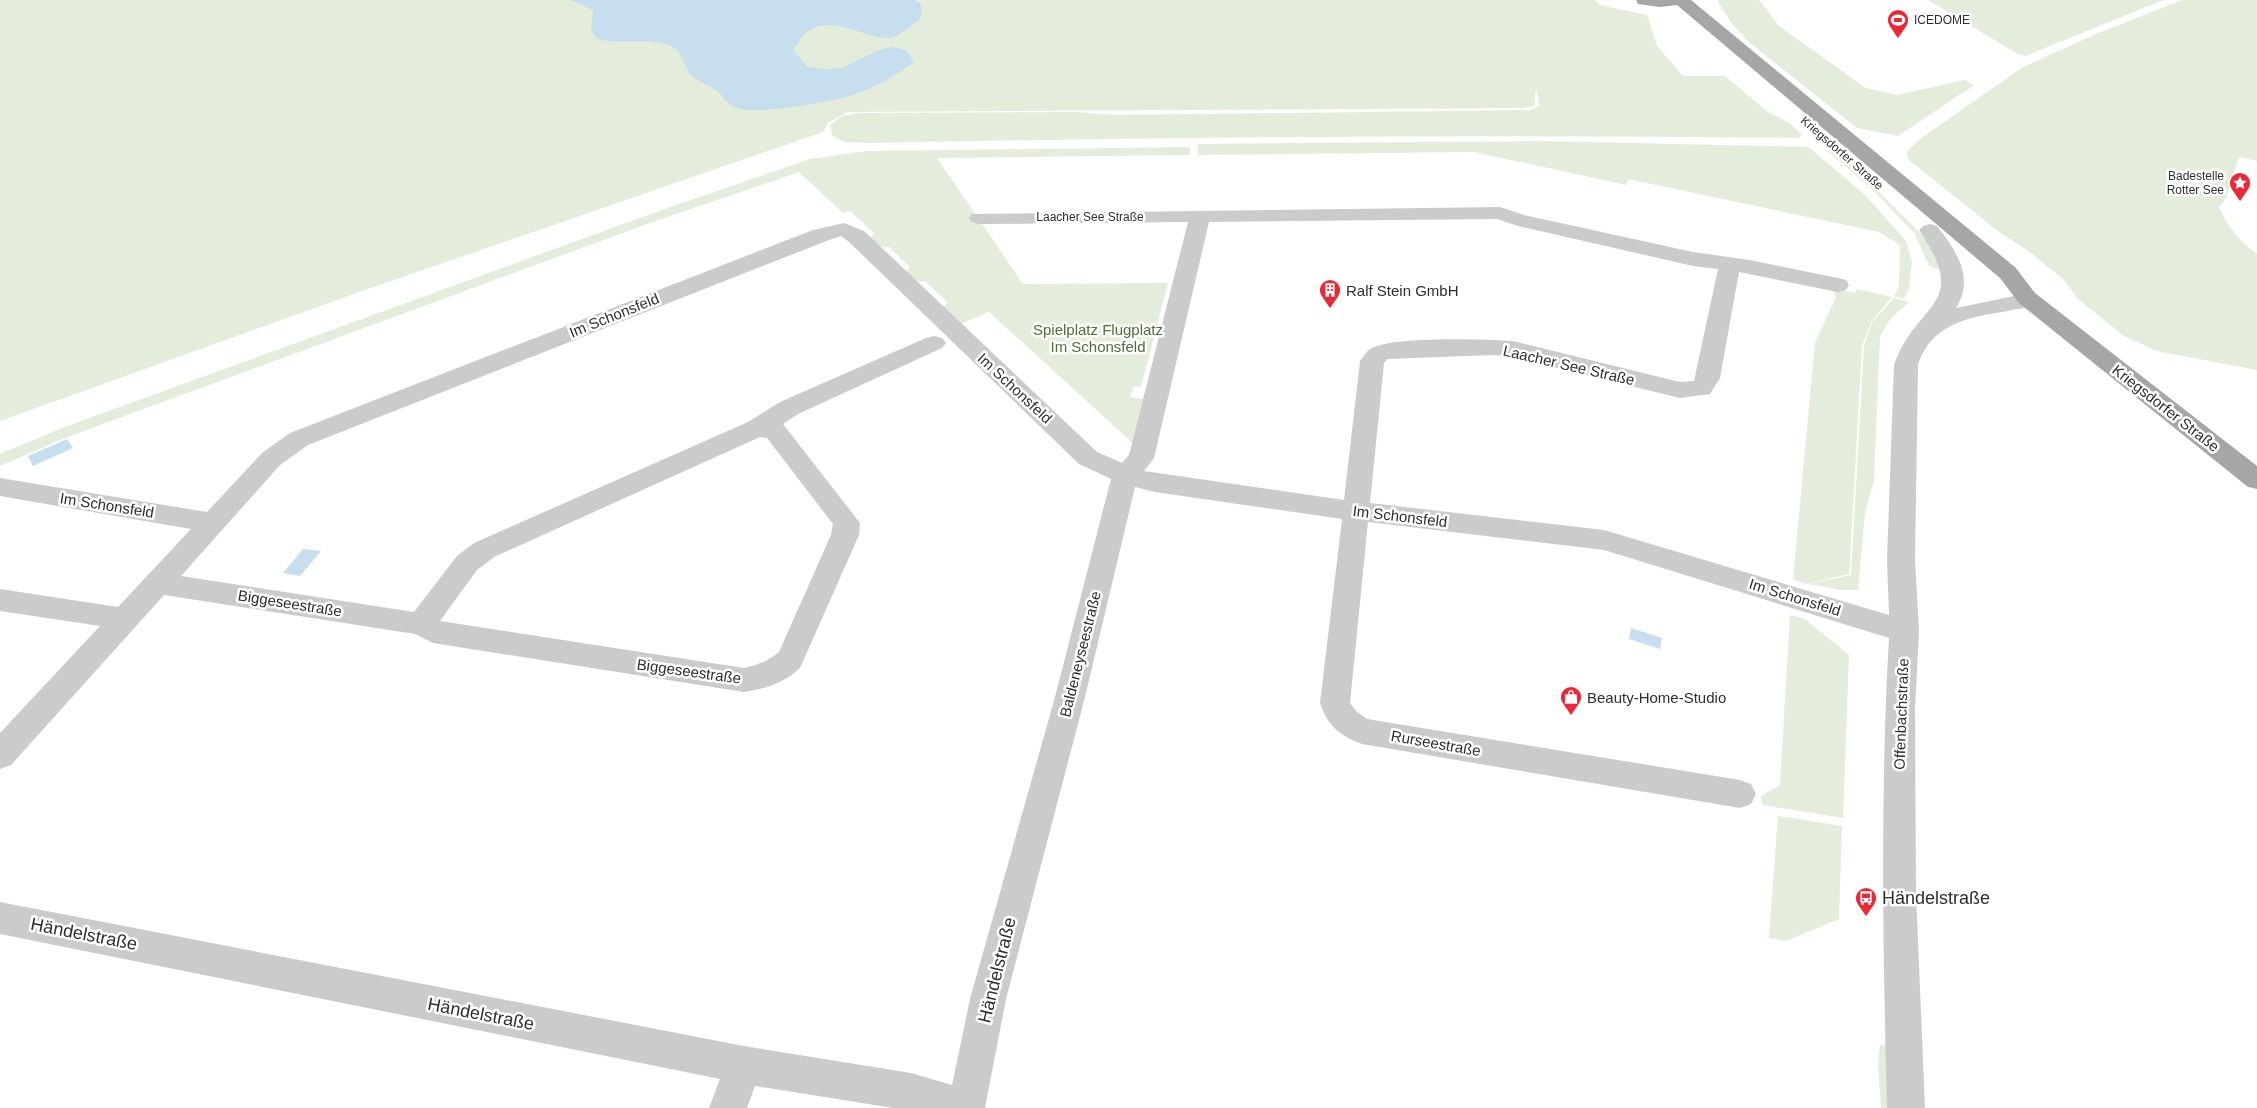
<svg xmlns="http://www.w3.org/2000/svg" width="2257" height="1108" font-family="Helvetica,sans-serif">
<style>
.green{fill:#e4ecdb}
.water{fill:#c6deed}
.lines{fill:none;stroke-linecap:round;stroke-linejoin:round}
.minor{fill:#cbcbcb;fill-rule:evenodd}
.major{fill:#a6a6a6;fill-rule:evenodd}
.labels{text-anchor:middle;dominant-baseline:central;stroke-width:5;stroke-linejoin:round;paint-order:stroke}
.far-poi-label{font-size:12px;fill:#2e2e2e;stroke:#fff;text-anchor:start}
.far-street-label{font-size:12px;fill:#2e2e2e;stroke:#fff}
.poi-label{font-size:15px;fill:#2e2e2e;stroke:#fff;text-anchor:start}
.street-label{font-size:15px;fill:#2e2e2e;stroke:#fff}
.park-label{font-size:15px;fill:#516c39;stroke:#fff}
.near-poi-label{font-size:18px;fill:#2e2e2e;stroke:#fff;text-anchor:start}
.near-street-label{font-size:18px;fill:#2e2e2e;stroke:#fff}
</style>
<rect width="100%" height="100%" fill="#fff"/>
<path class="green" d="M0 0H1595L1600 5 1647 15 1657 46 1683 76H1725L1768 112 1790 123 1802 135 1798 138C1488 134 1178 137 869 143L845 142 832 136 830 125 842 116 859 113 1078 112 1115 115 1530 110 1540 106 1536 89 1534 106 1523 108 848 112 828 123 823 132 365 290 0 421Z
M1719 0H1759L1779 26 1866 88 1897 95 1964 80 1974 85 1898 136 1857 128 1751 44 1733 25 1719 4Z
M1928 0H2163L2025 56 2016 53Z
M2182 0H2257V161L2239 157 2226 198 2219 207C2228 227 2239 241 2257 254V370L2157 351 2124 336 2078 299 2064 280 2027 250 1998 231 1908 159 1907 151 1920 139 2023 67 2096 34Z
M1541 141 1809 147 1867 197 1906 241 1912 262 1909 289 1904 299 1894 296 1899 287 1900 245 1879 232 1628 179 1626 185 1474 152 1198 155V144Z
M1190 147V155L937 158 1023 284 1168 283 1141 387 1134 386 1130 397 1148 400 1135 445 989 312 960 324 943 309 947 302 925 281H913L905 273 910 267 889 247H877L870 240 874 233 850 211 843 213 799 172 647 224 138 411 65 438 0 466V454L62 428 659 211 810 159 866 151Z
M1828 151 1834 152 1869 182 1927 240 1944 271 1929 266 1915 234 1874 191Z
M1828 287 1855 293 1857 289 1892 297 1871 322 1862 346 1849 574 1806 584 1793 579 1815 343 1836 297 1834 292Z
M1894 298 1909 302 1890 319 1880 336 1874 480 1865 513 1858 590H1841L1809 584 1851 575 1864 346 1872 322Z
M1790 615 1805 619 1849 655 1843 818 1762 805 1761 796 1780 785Z
M1778 816 1842 826 1839 919 1786 941 1769 938Z
M1880 1045 1887 1046 1892 1108H1881L1878 1065Z"/>
<path class="water" d="M570 0H915L922 5 920 19C912 25 904 33 894 37 870 44 835 11 807 32 802 35 797 45 793 50L808 67 824 69 842 68 881 49 892 47 906 50 914 62C895 76 873 89 850 96 829 102 753 116 734 107 727 104 723 95 717 91 710 85 698 82 691 75 683 65 684 52 669 45 647 37 620 45 597 39L591 30 593 10Z
M67 439 73 448 33 466 28 456Z
M303 549 321 551 300 576 283 573Z
M1631 628 1662 638 1660 649 1629 639Z"/>
<g class="lines">
<path class="minor" d="M1500 207 1524 215 1693 252 1750 260 1838 278 1846 280 1849 285 1846 290 1838 292 1739 272 1720 378 1710 394 1680 398 1513 357 1494 355 1387 359 1384 363 1370 503 1604 530 1889 615 1887 560 1894 365C1916 301 1972 307 1919 230L1923 226 1930 224 1937 226C1956 250 1975 278 1956 308L2029 293 2037 295 2040 300 2037 305C1991 317 1935 312 1918 365L1915 560 1919 631 1915 709 1916 894 1925 1108H1887C1883 951 1880 795 1889 638L1604 550 1368 522 1350 703 1356 711 1367 719 1740 780 1751 784 1756 794 1751 804 1740 808 1362 744C1340 736 1327 725 1320 703L1342 519 1155 492 1135 487 1085 697 1006 999 985 1108H893L755 1086 747 1108H709L720 1079 0 934V902L744 1046 911 1073 952 1085 970 999 1055 697 1111 479 1079 464 848 241 841 236 829 240 308 445 280 465 181 576 414 612 457 556 474 543 748 422 780 402 926 338 934 336 942 338 946 343 942 348 798 414 783 424 860 523 859 535 800 668C784 683 765 689 744 692L433 643 415 634 164 595 11 765 0 769V733L100 626 0 611V589L118 607 191 529 0 496V478L207 512 262 453 290 433 813 230 844 223 864 231 1097 452 1122 463 1129 455 1188 222 979 224 972 222 969 218 972 214ZM1497 219 1518 226 1693 266 1718 269 1694 381 1680 382 1513 341C1487 339 1390 336 1370 349 1366 352 1363 357 1360 361L1344 500 1144 471 1154 458 1209 222ZM760 437 767 438 833 524 831 535 779 652C768 661 758 665 744 668L440 621 477 570 494 557Z"/>
<path class="major" d="M1636 0H1691L2016 268 2035 293 2257 466V489L2248 487 2019 303 2000 278 1677 5 1660 7 1638 4Z"/>
</g>
<defs>
<g id="stadium-pin" transform="scale(1.125)"><path d="M0 17L-7.5 6A9.5 9.5 0 1 1 7.5 6Z" fill="#ee2736" stroke="#fff"/><path d="M0-5a6.5 5 0 1 0 0 10a6.5 5 0 1 0 0-10ZM-3.5-1.8h7v3.6h-7Z" fill="#fff"/></g>
<g id="sight-pin" transform="scale(1.125)"><path d="M0 17L-7.5 6A9.5 9.5 0 1 1 7.5 6Z" fill="#ee2736" stroke="#fff"/><path d="M0-6L1.8-2.2L6-1.7L2.9 1.2L3.7 5.4L0 3.3L-3.7 5.4L-2.9 1.2L-6-1.7L-1.8-2.2Z" fill="#fff"/></g>
<g id="building-pin" transform="scale(1.125)"><path d="M0 17L-7.5 6A9.5 9.5 0 1 1 7.5 6Z" fill="#ee2736" stroke="#fff"/><path d="M-4-6H4V6H1V3H-1V6H-4ZM-2.5-4.3h1.7v1.8h-1.7ZM.8-4.3h1.7v1.8H.8ZM-2.5-1h1.7V.8h-1.7ZM.8-1h1.7V.8H.8Z" fill="#fff"/></g>
<g id="shop-pin" transform="scale(1.125)"><path d="M0 17L-7.5 6A9.5 9.5 0 1 1 7.5 6Z" fill="#ee2736" stroke="#fff"/><path d="M-5-2.5h2.3a2.7 3.5 0 0 1 5.4 0H5L5.5 6h-11ZM-1.5-2.5h3a1.5 2.3 0 0 0-3 0Z" fill="#fff"/></g>
<g id="bus-pin" transform="scale(1.125)"><path d="M0 17L-7.5 6A9.5 9.5 0 1 1 7.5 6Z" fill="#ee2736" stroke="#fff"/><path d="M-5-6H5V4H4V6H2V4H-2V6H-4V4H-5ZM-3.5-4V0h7V-4ZM-3.5 1.2v1.5H-2V1.2ZM2 1.2v1.5H3.5V1.2Z" fill="#fff"/></g>
</defs>
<g fill-rule="evenodd">
<use href="#stadium-pin" x="1898" y="20"/>
<use href="#sight-pin" x="2240" y="183"/>
<use href="#building-pin" x="1330" y="290"/>
<use href="#shop-pin" x="1571" y="697"/>
<use href="#bus-pin" x="1866" y="898"/>
</g>
<g class="labels">
<g class="far-poi-label">
<text x="1914" y="20">ICEDOME</text>
<text x="2224" y="176" text-anchor="end">Badestelle<tspan x="2224" dy="14">Rotter See</tspan></text>
</g>
<g class="far-street-label">
<text transform="translate(1842 153) rotate(41)">Kriegsdorfer Straße</text>
<text x="1090" y="217">Laacher See Straße</text>
</g>
<g class="poi-label">
<text x="1346" y="290">Ralf Stein GmbH</text>
<text x="1587" y="697">Beauty-Home-Studio</text>
</g>
<g class="street-label">
<text transform="translate(614 315) rotate(-22)">Im Schonsfeld</text>
<text transform="translate(1569 365) rotate(13)">Laacher See Straße</text>
<text transform="translate(1015 388) rotate(43)">Im Schonsfeld</text>
<text transform="translate(2166 408) rotate(38)">Kriegsdorfer Straße</text>
<text transform="translate(107 505) rotate(9)">Im Schonsfeld</text>
<text transform="translate(1400 516) rotate(7)">Im Schonsfeld</text>
<text transform="translate(1795 597) rotate(17)">Im Schonsfeld</text>
<text transform="translate(290 603) rotate(9)">Biggeseestraße</text>
<text transform="translate(1080 654) rotate(-76)">Baldeneyseestraße</text>
<text transform="translate(689 671) rotate(8)">Biggeseestraße</text>
<text transform="translate(1901 714) rotate(-88)">Offenbachstraße</text>
<text transform="translate(1436 743) rotate(10)">Rurseestraße</text>
</g>
<g class="park-label">
<text x="1098" y="329">Spielplatz Flugplatz<tspan x="1098" dy="17">Im Schonsfeld</tspan></text>
</g>
<g class="near-poi-label">
<text x="1882" y="898">Händelstraße</text>
</g>
<g class="near-street-label">
<text transform="translate(84 934) rotate(11)">Händelstraße</text>
<text transform="translate(997 970) rotate(-76)">Händelstraße</text>
<text transform="translate(481 1014) rotate(11)">Händelstraße</text>
</g>
</g>
</svg>
